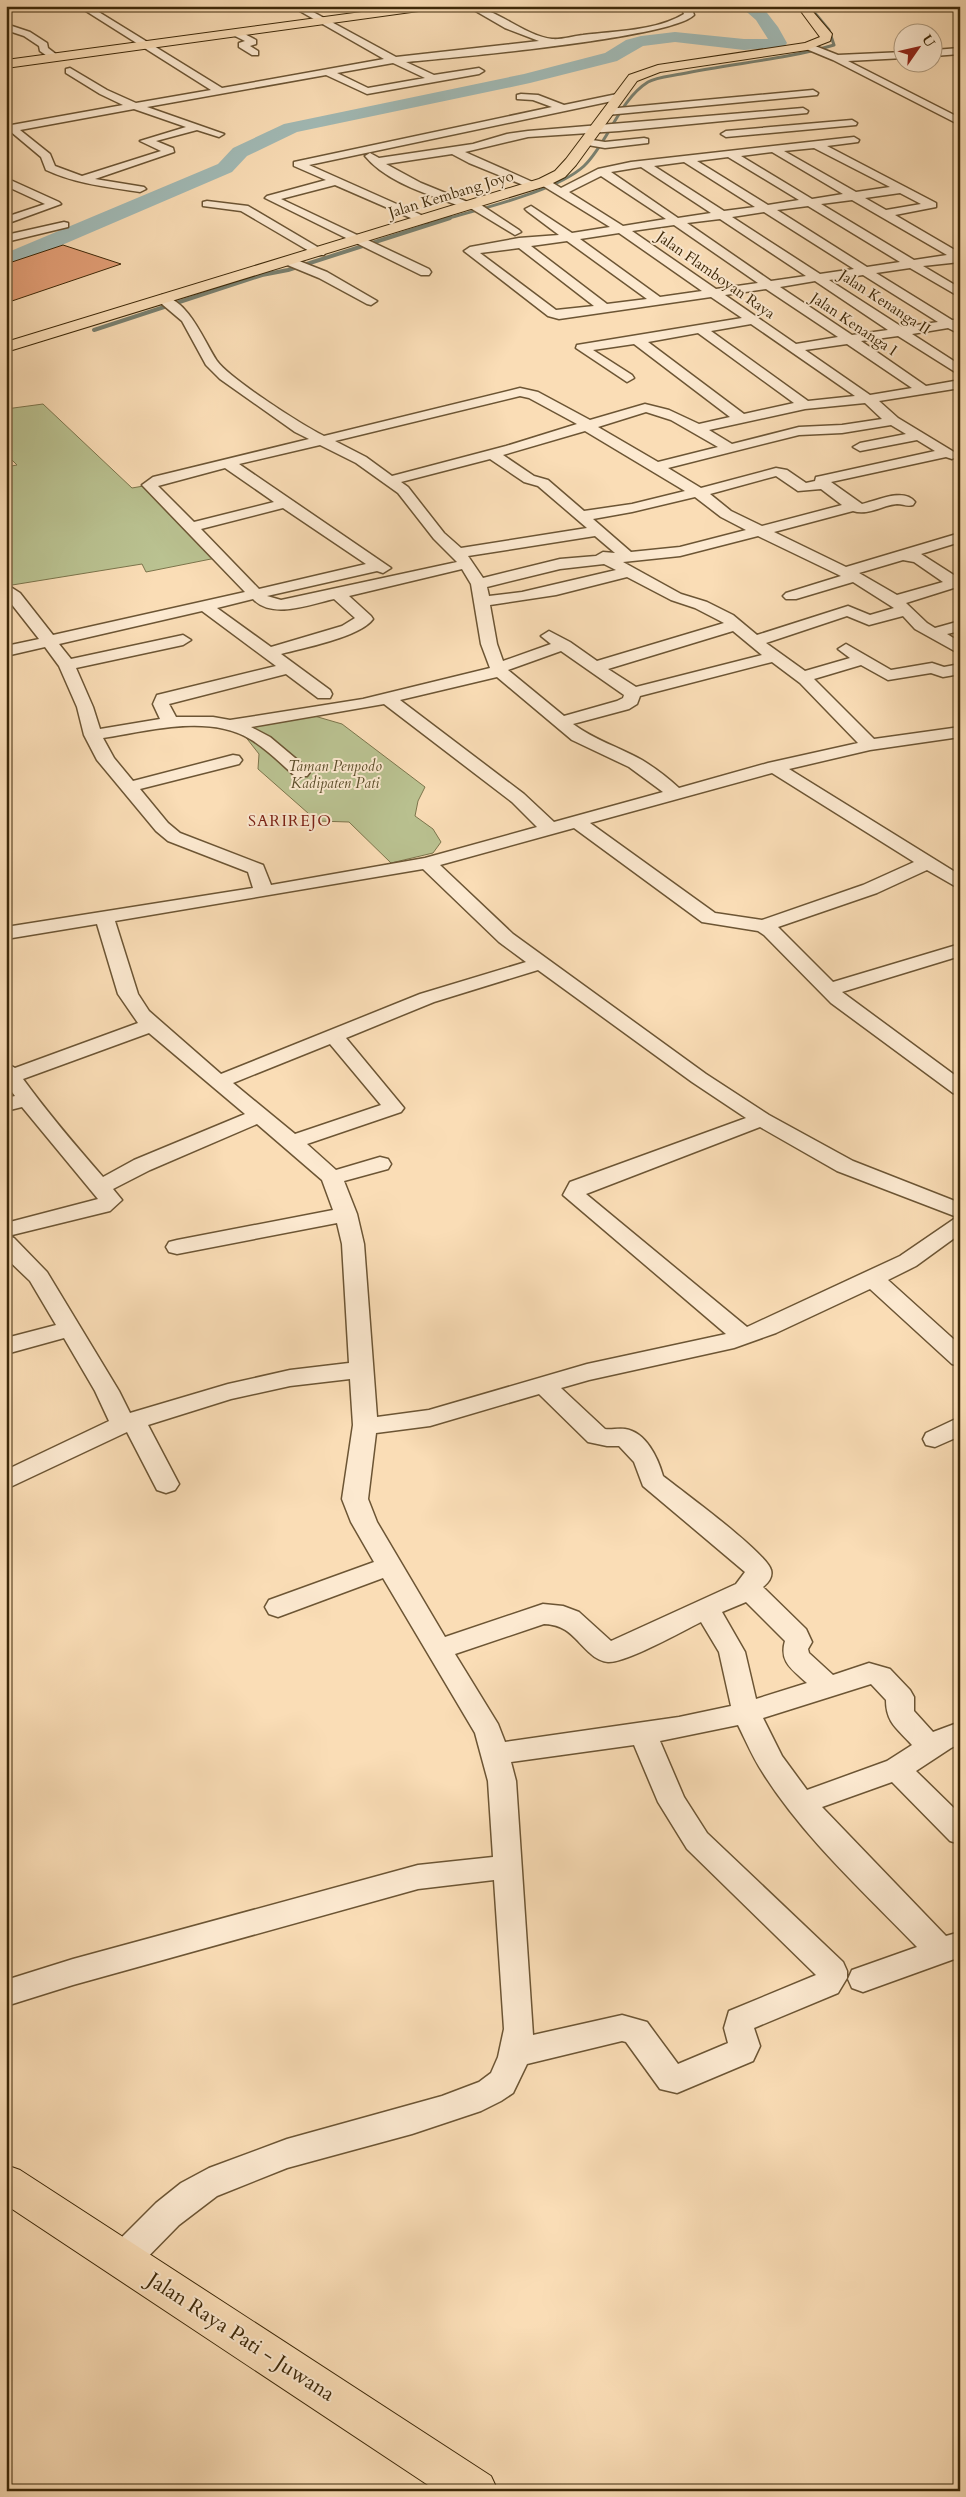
<svg xmlns="http://www.w3.org/2000/svg" width="966" height="2497" font-family="Cardo,serif">
<style>
.green{fill:#bac291;stroke:#7c754c}
.lines{fill:none;stroke-linecap:round;stroke-linejoin:round}
.stream-far1{stroke:#798070;stroke-width:3}
.stream{stroke:#798070;stroke-width:4}
.river{fill:#a1bab6;fill-rule:evenodd}
.building{fill:#e39f77;stroke:#3d2808}
.minor-casing{stroke:#6c5534;stroke-width:3}
.major-casing{stroke:#3d2808;stroke-width:2}
.minor{fill:#fce9d0;fill-rule:evenodd}
.major{fill:#faddb6;fill-rule:evenodd}
.labels{text-anchor:middle;dominant-baseline:central;stroke-width:4;stroke-linejoin:round;paint-order:stroke}
.far-street-label{font-size:15px;fill:#3d2808;stroke:#fce9d0}
.far-park-label{font-size:15px;font-style:italic;fill:#5c4e2a;stroke:#fce9d0}
.far-quarter-label{font-size:16px;letter-spacing:1px;fill:#7a1f14;stroke:#fce9d0}
.near-street-label{font-size:21px;fill:#3d2808;stroke:#fce9d0}
</style>
<rect width="100%" height="100%" fill="#faddb6"/>
<filter id="stains"><feTurbulence type="fractalNoise" baseFrequency=".004" numOctaves="4"/><feColorMatrix values="0 0 0 0 .2 0 0 0 0 .09 0 0 0 0 .02 0 0 0 .5 -.17"/></filter>
<radialGradient id="worn" r=".72"><stop offset=".6" stop-color="#630" stop-opacity="0"/><stop offset="1" stop-color="#630" stop-opacity=".3"/></radialGradient>
<path class="green" d="M43 404 132 488 149 485 221 557 146 572 142 564 6 586V467L17 465 6 454V409Z
M311 715 342 724 425 787 418 801 415 816 433 829 441 842 433 853 391 863 349 822 317 821 258 769 259 754 237 726Z"/>
<g class="lines">
<path class="stream-far1" d="M446 219C483 208 557 191 584 166 608 143 619 100 648 82 656 77 671 76 681 74 732 63 784 60 834 45L829 30 809 6"/>
<path class="stream" d="M94 330 262 275 288 270 450 218"/>
<path class="river" d="M740 6H761L764 9 778 27 787 43 784 47 744 50 675 42 643 46 617 61 530 83 297 132 247 156 232 172 41 254 6 266V253L218 164 233 148 284 124 524 74 605 53 626 40 641 36 675 32 744 39H768L756 20Z"/>
</g>
<path class="building" d="M63 245 121 264 6 303V264Z"/>
<g class="lines">
<g class="minor-casing">
<path id="minor" d="M78 6H89L222 88 384 59 291 6H302L396 57 539 41 505 28 467 6C494 6 524 36 552 39 561 40 573 36 583 35 615 31 656 31 684 14L681 6H691L694 15C672 38 450 58 406 62L434 75 479 68 484 71 479 74 367 94 326 75 147 107 224 134 219 137 197 130 156 141 173 148 174 152 95 179 144 187 146 189 140 192C108 187 76 184 46 170L41 157 10 131 6 132V126L123 105 100 94 66 73V69L70 68 107 90 136 103 211 90ZM393 63 425 78 368 88 337 73ZM134 109 186 127 140 141 161 151 82 176 55 166 50 154 20 130Z
M6 24 30 32 47 43 48 48 61 58 53 60 40 51 39 46 24 36 6 30Z
M233 31H239L256 40V44L250 46 258 51V55H252L239 47V43L245 41 233 35Z
M804 44H810L838 55 904 52V58L848 61 960 118V125L833 60 804 48Z
M960 48V54L934 56V50Z
M813 90 818 93 817 95 607 115 602 112 607 109Z
M521 94 538 95 564 105 617 94 622 97 617 100 309 165 428 218V222H420L335 185 281 199 429 269 431 272 429 275H421L265 198 267 196 326 180 294 166V162L552 107 533 100 517 99V95Z
M803 108 808 111 807 113 619 131 528 137 465 152 537 184 539 186 533 189 469 163 452 154 386 164 421 183 470 203H478L519 230 521 232 515 235 472 209 465 208C432 195 388 184 365 156L370 153 379 158 473 144 507 134 528 131Z
M852 120 857 123 856 125 726 137 721 134 726 131Z
M854 137 859 140 858 142 827 146 936 203V207L895 215 960 253V262L923 266 960 288V297L910 268 876 273 952 320H960V334L948 328 912 334 960 365V375L898 336 861 341 926 386 960 380V388L879 401 898 418 959 455 952 459 946 457 831 482 862 504C876 501 904 487 915 502L913 505C907 507 903 504 897 504 883 505 868 516 853 511L774 532 846 567 960 533V542L921 554 960 579V586L906 603 927 623 935 628 960 621V631L947 634 960 642V654L915 629 903 616 869 625 847 616 766 643 805 671 850 658 838 649 846 644 891 670 932 663 944 667 960 664V674L943 677 931 673 888 680 861 665 814 679 874 739 960 727V737L870 750 789 769 960 875V889L927 870 877 893 778 927 833 982 960 944V956L842 992 960 1079V1095L953 1093 831 1003 764 935 758 931 702 922 574 828 440 865 513 934 706 1074 769 1115 853 1161 960 1203V1234L916 1266 888 1280 960 1345V1366L952 1364 870 1289 776 1333 734 1348 589 1380 561 1388 605 1429C611 1430 618 1428 625 1429 646 1432 658 1458 663 1476 682 1491 767 1553 771 1570 773 1577 768 1583 763 1587L806 1629 812 1642 808 1649 809 1653 833 1675 869 1663 890 1669 910 1690 914 1697V1711L933 1732 960 1722V1744L951 1748 916 1771 960 1814V1844L950 1841 892 1782 822 1807 946 1936 960 1932V1957L863 1992 852 1988 848 1979 852 1970 917 1947C864 1892 804 1838 763 1773 753 1758 746 1741 738 1725L660 1741 684 1797 707 1833 843 1962 847 1971V1978L838 1993 754 2028 760 2046 753 2061 677 2093 660 2089 626 2042 622 2041 527 2064 513 2093 501 2101 481 2111 412 2134 287 2168 217 2196 179 2225 134 2271 122 2276 110 2271 105 2260 110 2249 156 2203 181 2183 209 2168 287 2139 442 2096 479 2082 491 2073 498 2057 504 2029 494 1880 418 1889 73 1985 6 2006V1980L73 1959 418 1865 493 1857 488 1781 475 1733 383 1578 278 1617 269 1614 265 1607 269 1600 374 1562 351 1522 342 1499 353 1425 350 1379 290 1386 231 1399 148 1425 179 1484 175 1490 166 1493 157 1490 127 1432 6 1489V1470L109 1421 95 1391 64 1338 6 1354V1338L56 1325 30 1281 6 1258V1223L98 1199 22 1107 6 1111V1098L15 1096 6 1084V1063L15 1068 138 1023 118 994 97 924 6 939V927L253 888 248 872 168 841 156 831 97 760 84 735 77 707 59 666 45 647 6 656V646L39 639 6 597V584L20 593 53 635 245 592 142 485 153 477 309 439 295 432 220 379 206 365 182 321 156 299 162 295C190 302 203 340 217 361 230 379 302 425 324 436L520 388 538 392 590 420 645 404 669 410 699 424 730 417 634 344 593 350 632 375 634 378 627 382 576 348 577 345 742 318 711 297 559 319 548 316 464 251 470 247 519 238 559 235 527 211 525 209 531 206 572 233 610 227 540 184V180H548L561 188 598 169 631 162ZM814 148 890 187 856 192 784 151ZM772 152 843 194 812 199 741 156ZM728 157 799 200 768 205 697 161ZM684 162 755 207 724 211 654 166ZM641 167 711 213 678 218 611 172ZM601 176 666 219 623 226 569 192ZM900 193 921 204 886 210 865 198ZM852 200 947 255 914 260 821 204ZM808 206 900 262 867 267 777 210ZM764 212 854 269 820 274 732 217ZM720 219 806 276 771 281 687 223ZM674 225 758 283 716 289 632 231ZM619 233 702 291 660 297 580 239ZM567 241 647 299 607 304 531 246ZM519 248 594 306 556 310 480 253ZM863 275 938 322 902 327 829 280ZM815 281 888 330 852 335 780 287ZM766 289 838 337 796 344 725 295ZM751 324 855 396 808 401 711 331ZM698 333 794 403 744 414 648 342ZM847 344 912 388 870 395 805 350ZM520 396 529 398 577 424 506 446 392 476 366 457 335 441ZM865 403 882 419 842 425 799 427 732 444 709 430 805 409ZM646 412 671 420 718 447 658 462 598 427ZM891 425 906 434 860 443 853 447 860 451 917 440 935 451 821 476 816 477 815 481 806 483 787 470 776 468 701 488 668 468 799 435 842 433ZM585 431 685 491 632 504 584 511 548 480 534 476 503 455ZM320 445 356 463 398 493 434 539 457 562 281 600 267 596 377 571 383 573 391 568 239 464ZM490 459 524 482 538 486 587 528 461 548 444 533 408 487 401 482ZM225 468 274 502 194 522 158 486ZM776 476 798 491 821 489 842 505 762 526 731 511 710 494ZM695 497 721 517 746 530 680 547 631 552 593 519 632 512ZM283 508 366 564 259 589 201 529ZM595 536 615 553 603 552 596 556 560 559 483 578 468 556ZM758 536 841 576 786 593 783 596 786 599H796L853 582 894 608 870 615 848 606 757 635 733 615 707 602 681 594 623 562 680 556ZM903 560 914 562 943 582 897 595 859 573ZM604 564 616 570 522 592 489 596 487 587 560 569ZM462 569 471 584 481 644 490 668 363 699 230 720 213 717H176L169 704 286 674 318 698H330L332 694 330 690 281 654C303 648 360 637 373 619L371 616 349 596ZM627 577 671 600 695 608 724 623 597 661 570 642 549 631 541 636 551 644 503 661 497 644 490 605 556 595ZM253 599C272 620 311 604 334 599L355 618 342 626 271 647 217 608ZM202 611 276 666 157 695 153 704 160 719 100 729 93 707 76 668 183 645 191 640 183 635 71 659 59 644ZM733 631 762 655 636 687 608 669ZM561 651 624 695 623 698 617 701 564 716 508 670ZM772 662 800 683 858 743 768 763 679 788C667 777 655 768 642 760 619 747 594 740 573 724L629 709 637 704 640 696ZM497 677 572 740 629 767 663 792 554 822 524 794 400 700ZM384 704 512 802 537 827 425 858 271 885 263 865 180 833 168 823 140 789 239 764 242 760 239 756 233 755 133 781 114 758 103 738C149 731 208 714 250 739 267 749 280 763 295 776H307L310 772 307 768 270 737 251 727ZM772 773 914 862 863 885 762 920 715 913 590 823ZM423 869 499 942 526 962 420 994 221 1074 149 1011 138 994 115 921ZM538 970 692 1082 746 1118 570 1182 563 1195 726 1334 587 1364 429 1410 377 1417 364 1244 357 1214 344 1181 388 1169 391 1164 388 1159 380 1157 336 1170 307 1144 401 1112 404 1108 346 1038 434 1002ZM149 1033 245 1114 134 1160 103 1177C75 1145 47 1112 23 1079ZM330 1044 381 1105 295 1134 233 1083ZM257 1124 322 1180 333 1210 177 1240 169 1242 166 1247 169 1252 177 1254 337 1223 342 1244 349 1363 290 1370 228 1384 130 1413 119 1391 47 1272 14 1238 8 1236 110 1211 122 1200 113 1189 150 1170ZM760 1127 837 1171 957 1217 900 1256 747 1327 586 1194ZM539 1394 588 1442 607 1446H619L634 1462 643 1486 745 1572 736 1584 611 1641 579 1612 563 1606 543 1604 445 1637 377 1522 368 1499 376 1433 430 1426ZM746 1602 785 1641C779 1662 792 1669 807 1683L756 1699 745 1652 722 1612ZM701 1622 719 1652 731 1706 679 1717 505 1742 498 1724 455 1654 544 1624C569 1625 574 1639 591 1654 595 1658 603 1662 608 1662 626 1663 683 1631 701 1622ZM871 1684 886 1700C886 1723 898 1729 912 1745L887 1761 807 1790 782 1756 763 1718ZM634 1745 658 1802 687 1849 816 1975 729 2011 724 2028 728 2043 678 2064 647 2022 622 2015 533 2035 516 1781 511 1762Z
M644 138 648 139V143L605 148 582 144 581 142 586 139 605 142Z
M6 178 59 202 61 204 6 224V217L45 204 6 186Z
M207 201 248 206 326 252 324 255H316L241 211 203 206V202Z
M64 222 68 223V227L6 242V235Z
M289 257 327 272 377 301 371 305 367 304 319 278 285 264 283 261 285 258Z
M960 1417V1436L935 1447 926 1445 923 1439 926 1433Z"/>
</g>
<g class="major-casing">
<path id="major" d="M406 6H438L433 9 6 68V60Z
M797 6H808L832 34 830 41 807 50 660 72 637 81 576 165 565 177 549 185 6 352V342L539 179 555 171 566 159 629 75 658 65 805 43 820 37Z
M6 2165 20 2170 491 2476 498 2491H437L6 2205Z"/>
</g>
<use href="#minor" class="minor"/>
<use href="#major" class="major"/>
</g>
<g class="labels">
<g class="far-street-label">
<text transform="translate(451 194) rotate(-17)">Jalan Kembang Joyo</text>
<text transform="translate(716 275) rotate(35)">Jalan Flamboyan Raya</text>
<text transform="translate(885 302) rotate(33)">Jalan Kenanga II</text>
<text transform="translate(854 324) rotate(34)">Jalan Kenanga I</text>
</g>
<g class="far-park-label">
<text x="335" y="766">Taman Penpodo<tspan x="335" dy="17">Kadipaten Pati</tspan></text>
</g>
<g class="far-quarter-label">
<text x="290" y="821">SARIREJO</text>
</g>
<g class="near-street-label">
<text transform="translate(241 2337) rotate(33)">Jalan Raya Pati - Juwana</text>
</g>
</g>
<rect width="966" height="2497" fill="none" stroke="#faddb6" stroke-width="25"/>
<rect x="8" y="8" width="951" height="2482" fill="none" stroke="#3d2808" stroke-width="2.5"/>
<rect x="12" y="12" width="941" height="2472" fill="none" stroke="#3d2808"/>
<g transform="translate(918 48) rotate(56)"><circle r="24" fill="#fce9d0" stroke="#b09c80"/>
<path d="M0-4L9 19L0 12L-9 19Z" fill="#8f2418"/>
<text y="-8" font-size="14" font-weight="bold" text-anchor="middle" fill="#3d2808">U</text>
</g>
<rect width="100%" height="100%" filter="url(#stains)"/>
<rect width="100%" height="100%" fill="url(#worn)"/>
</svg>
